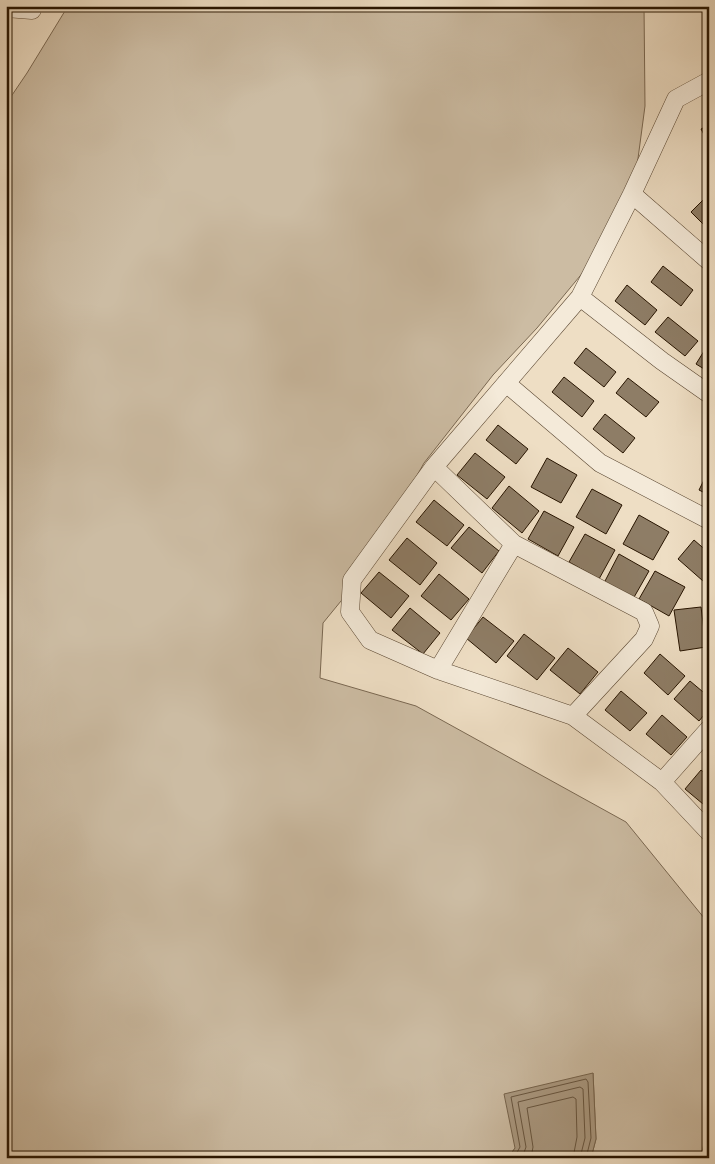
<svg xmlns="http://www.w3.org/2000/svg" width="715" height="1164" font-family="'Gentium Book Plus',serif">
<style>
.green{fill:#ccbca3;stroke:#7a6852}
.water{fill:#aa9981;stroke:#76644d}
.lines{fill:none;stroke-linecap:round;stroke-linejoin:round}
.shore{stroke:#685640;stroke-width:1}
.building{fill:#8e7d66;stroke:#271400}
.minor-casing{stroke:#594631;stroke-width:19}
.minor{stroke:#f4ead9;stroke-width:18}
</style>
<rect width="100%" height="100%" fill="#eedec4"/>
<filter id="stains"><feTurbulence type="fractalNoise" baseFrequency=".004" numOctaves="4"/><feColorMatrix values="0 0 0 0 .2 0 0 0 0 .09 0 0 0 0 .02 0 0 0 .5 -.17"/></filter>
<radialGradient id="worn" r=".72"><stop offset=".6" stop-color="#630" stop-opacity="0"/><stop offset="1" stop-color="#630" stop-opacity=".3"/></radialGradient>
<path class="green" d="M68 6H644L645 106 637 166 599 253 537 328 493 375 424 463 359 579 323 623 320 678 416 706 626 822 709 924V1127L700 1158H591L596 1139 593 1073 515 1148 508 1158H6V104L27 73Z"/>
<path class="water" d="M593 1073 596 1139 591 1158H508L515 1148 504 1094Z"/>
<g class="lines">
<path class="shore" d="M514 1158 520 1147 511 1097 586 1079 588 1082 591 1138 586 1158
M522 1158 526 1147 518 1102 580 1087 583 1089 585 1138 580 1158
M531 1158 533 1147 527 1108 573 1097 576 1099 577 1137 573 1158"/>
</g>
<path class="building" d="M709 125V144L701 129Z
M705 198 709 202V230L691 212Z
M663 266 693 290 681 306 651 282Z
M627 285 657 310 645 325 615 301Z
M668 317 698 341 685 356 655 332Z
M709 343V372L696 364Z
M586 348 616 372 604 387 574 363Z
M564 377 594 401 582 417 552 392Z
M628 378 659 402 646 417 616 393Z
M605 414 635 438 623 453 593 429Z
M498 425 528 449 516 464 486 440Z
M475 453 505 477 487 499 457 475Z
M547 458 577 475 561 503 531 487Z
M709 470V495L699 490Z
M509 486 539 511 522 533 492 508Z
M592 489 622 505 606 534 576 517Z
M434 500 464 525 447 546 416 522Z
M544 511 574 527 558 556 528 539Z
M639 515 669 532 653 560 623 544Z
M469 527 499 551 482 573 451 548Z
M585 534 615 550 599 579 569 562Z
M407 538 437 563 420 585 389 560Z
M694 540 709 553V573L703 581 678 559Z
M619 554 649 571 633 599 604 583Z
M655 571 685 587 669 616 639 599Z
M379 572 409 596 391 618 361 593Z
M439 574 469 599 451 620 421 596Z
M701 607 706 647 680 651 674 610Z
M410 608 440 633 423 654 392 630Z
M483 617 514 641 496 663 466 638Z
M524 634 555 658 537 680 507 656Z
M568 648 598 672 580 694 550 670Z
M660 654 685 676 668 695 644 673Z
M690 681 709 697V709L699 721 674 699Z
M621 691 647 713 630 731 605 710Z
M662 715 687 737 671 755 646 734Z
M701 770 709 777V809L685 789Z"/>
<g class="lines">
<g class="minor-casing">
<path id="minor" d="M6 8 32 10
M709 81 676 99 632 194 580 297 434 467 352 580 350 612 370 640 438 670 573 716 662 782 709 832
M632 194 709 261
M580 297 662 361 709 394
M506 383 600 463 709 520
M434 467 514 544 644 612 650 626 644 639 573 716
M438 670 514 544
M662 782 709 729"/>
</g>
<use href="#minor" class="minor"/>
</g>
<rect width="715" height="1164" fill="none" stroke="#eedec4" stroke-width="25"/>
<rect x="8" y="8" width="700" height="1149" fill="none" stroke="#271400" stroke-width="2.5"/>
<rect x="12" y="12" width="690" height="1139" fill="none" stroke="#271400"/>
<rect width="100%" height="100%" filter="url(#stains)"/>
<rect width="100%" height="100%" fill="url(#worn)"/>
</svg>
